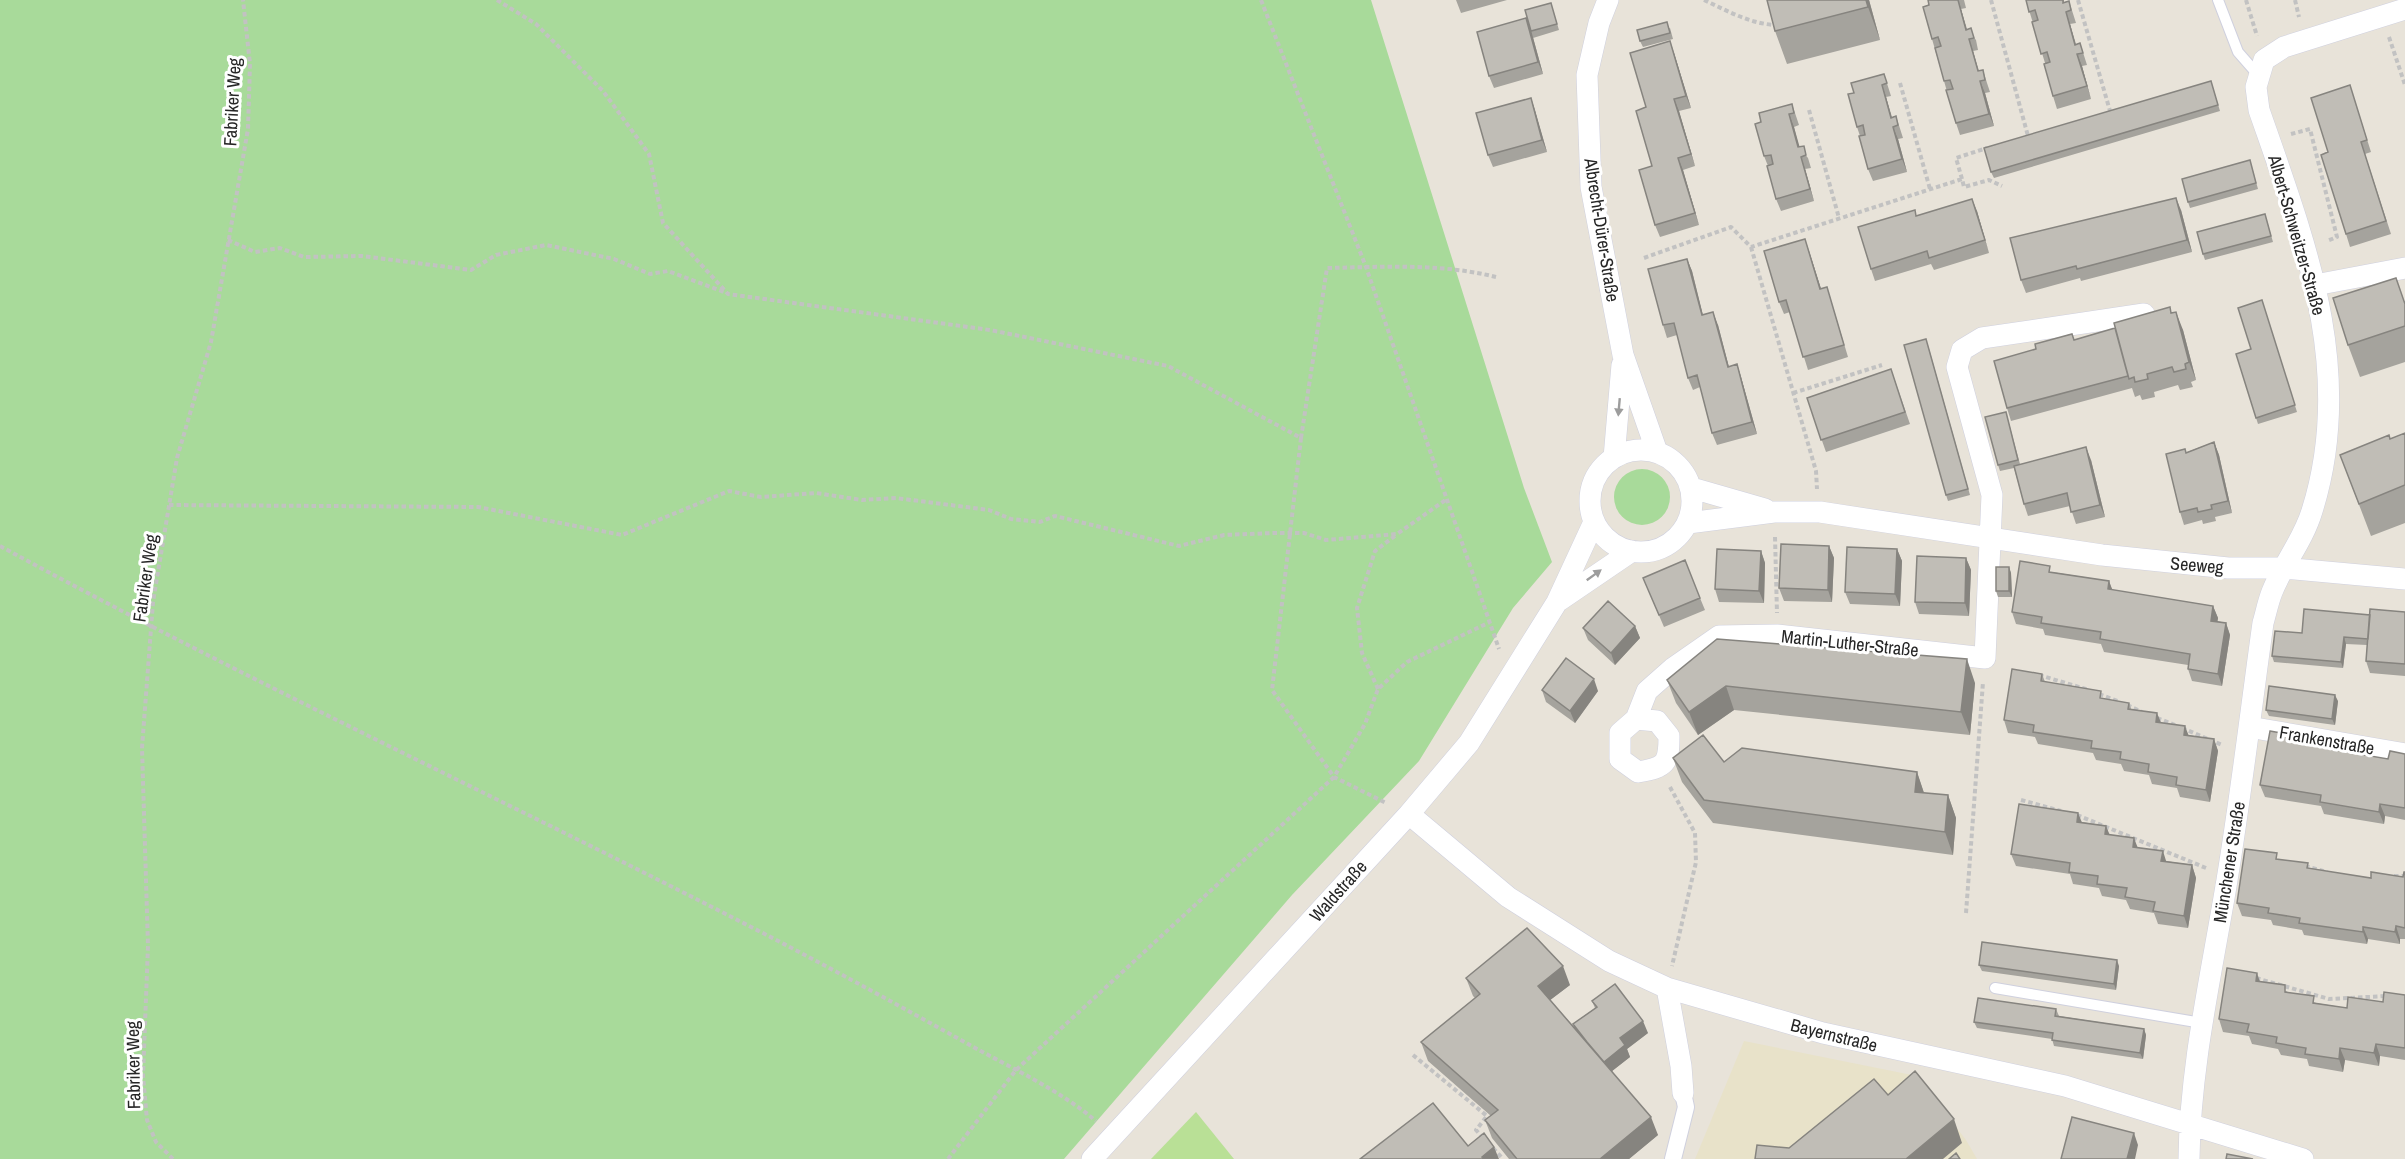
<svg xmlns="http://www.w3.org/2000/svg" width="2405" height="1159" font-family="'Archivo Narrow',sans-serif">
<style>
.education{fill:#e8e2c9}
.green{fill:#a8da9a}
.pitch{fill:#b9e096}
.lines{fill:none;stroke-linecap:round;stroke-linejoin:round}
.service-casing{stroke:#cfd0de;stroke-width:12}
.pedestrian-casing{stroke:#cfd0de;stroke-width:18}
.minor-casing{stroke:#cfd0de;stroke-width:22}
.path{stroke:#c2c2c2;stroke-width:4;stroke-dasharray:4.5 3;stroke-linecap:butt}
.service{stroke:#fff;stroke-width:10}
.pedestrian{stroke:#fff;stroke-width:16}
.minor{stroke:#fff;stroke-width:21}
.wall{fill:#a5a39d}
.shaded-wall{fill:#86847f}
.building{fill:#c0bdb6;stroke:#86847f;stroke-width:1.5}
.oneway{fill:#9d9d9d}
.labels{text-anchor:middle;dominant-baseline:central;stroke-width:6;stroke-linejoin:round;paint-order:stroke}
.street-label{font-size:18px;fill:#262626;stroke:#fff}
</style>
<rect width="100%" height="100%" fill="#e8e3d9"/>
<path class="education" d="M1744 1041 1917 1076 1966 1140 1977 1159H1695Z"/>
<path class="green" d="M0 0H1371L1524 488 1552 562 1513 608 1419 761 1292 895 1064 1159H0Z
M1614 497a28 28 0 1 1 56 0a28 28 0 1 1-56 0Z"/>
<path class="pitch" d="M1196 1112 1234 1159H1151Z"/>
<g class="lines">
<g class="service-casing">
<path id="service" d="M2218 0 2238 52 2259 76
M1995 988 2202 1023"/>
</g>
<g class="pedestrian-casing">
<path id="pedestrian" d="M1673 1159 1686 1107 1683 1093"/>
</g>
<g class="minor-casing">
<path id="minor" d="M1608 0 1599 23 1587 75 1591 187 1623 355 1657 452
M2315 285 2405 268
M1590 501a51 51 0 1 1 102 0a51 51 0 1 1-102 0Z
M1614 458 1622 365
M1692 488 1765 509
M1688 523 1774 512H1820L2102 555 2228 568H2284L2405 579
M1560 600 1632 551
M1636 719 1657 721 1669 736C1669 764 1666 767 1638 772L1620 759V733L1636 719 1647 691 1673 668 1719 636 1777 635 1985 658 1992 495 1957 367 1962 350 1982 338 2144 314
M2249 727 2405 754
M1409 814 1508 897 1609 961 1667 988 1823 1033 2065 1086 2303 1159
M1667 988 1681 1066 1683 1093
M1092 1159 1409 814 1469 743 1557 602 1594 522
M2189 1159C2190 1065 2212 972 2227 880 2241 795 2251 709 2263 623 2266 613 2268 602 2272 592 2283 564 2303 541 2312 511 2356 371 2305 242 2259 110L2256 87 2264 60 2284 47 2405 9"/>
</g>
<path class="path" d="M497 0 536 24 603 91 649 154 663 223 728 294 990 330 1168 366 1301 438 1272 690 1334 777 1386 803
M1261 0 1366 267 1499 649
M1704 0C1728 11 1750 24 1776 25
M1991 0 2028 136
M2078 0 2110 111 2107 112
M2246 0 2257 36
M2295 0 2299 17
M2389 37 2405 85
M1900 83 1930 189
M1809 110 1839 218
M2291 134 2310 129 2337 237 2327 241
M1962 179 1956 158 1987 148
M228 240 255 252 280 248 304 257 362 256 471 270 496 255 546 245 614 259 650 274 668 271 724 292
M1751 247 1816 471 1817 489
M1644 258 1731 227 1751 247 1962 179 1964 187 1989 180 2002 186
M1793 393 1882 365
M1301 438 1327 268C1384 267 1440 263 1496 277
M169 505 478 507 622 535 729 491 761 497 816 493 862 500 896 498 989 510 1011 519 1040 522 1055 516 1179 546 1224 535 1273 533H1304L1326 540 1397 534 1447 499
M1775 537 1777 613
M0 546C248 681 504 800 755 929 827 966 898 1005 968 1044 1011 1068 1058 1089 1096 1121
M2039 675 2089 690
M1378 689 1362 653 1357 608 1375 551 1396 535
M2099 694 2120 702
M2127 705 2142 712
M2157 718 2175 725
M2182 728 2222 745
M1670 787 1695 833 1696 862 1672 966
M2021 800 2061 811
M2077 815 2206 868
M2305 866 2327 872
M2394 876H2405
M1966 913 1983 682
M2256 978 2329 999 2387 996
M1413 1055 1487 1116 1476 1130 1484 1139
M1493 1148 1503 1159
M173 1159 156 1142 147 1120 143 1076 148 946 142 748 153 602 177 458 211 342 248 129 250 64 243 0
M948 1159 1016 1070 1334 777 1365 724 1378 689 1407 662 1490 622"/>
<use href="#service" class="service"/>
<use href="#pedestrian" class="pedestrian"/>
<use href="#minor" class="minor"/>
</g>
<path class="wall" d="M1456 0H1507L1461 13Z
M1767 0H1869L1880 40 1787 64 1775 31Z
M1928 0H1964L1966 8 1961 9 1967 29 1976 40 1978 50 1973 51 1979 71 1983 70 1987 83 1990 92 1985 93 1994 126 1960 135 1956 123 1932 39Z
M2026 0H2064V2L2069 1 2076 23 2070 24 2076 44 2080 43 2087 65 2082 66 2091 99 2057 109 2053 96 2045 63Z
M1551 3 1559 30 1533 38 1532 34 1543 74 1494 88 1489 76 1526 18Z
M1670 28 1673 39 1643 47 1640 41Z
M1674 53 1691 108 1679 111 1695 166 1683 170 1699 225 1660 237 1655 225 1652 166Z
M1884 74 1891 96 1886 97 1892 117 1896 116 1903 138 1898 139 1907 172 1873 181 1868 169 1860 136 1857 127 1854 93Z
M2211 81 2220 111 1994 178 1991 172Z
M1531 98 1547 152 1493 167 1488 155Z
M2354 98 2371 152 2365 154 2391 234 2350 247 2346 234Z
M1792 104 1799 125 1794 127 1799 147 1808 158 1811 168 1805 169 1814 201 1781 211 1776 199 1768 166 1764 156 1761 122Z
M2250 160 2258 189 2190 208 2188 202Z
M2181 210 2192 252 2081 281 2080 278 2026 293 2021 280Z
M1977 211 1989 253 1934 270 1931 264 1875 281 1871 269 1917 216Z
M2265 214 2273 242 2205 260 2203 254Z
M1809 251 1821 289 1827 287 1848 357 1808 370 1790 312 1784 314 1779 302Z
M1687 259 1692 271 1703 315 1718 325 1729 367 1737 364 1741 377 1757 434 1717 445 1712 433 1700 387 1693 390 1688 378 1677 335 1667 338 1663 325Z
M2262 300 2297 412 2258 424 2236 354 2251 349Z
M2405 301V362L2360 377 2348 345Z
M2172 313 2183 330 2196 380 2191 382 2193 387 2180 390 2178 385 2154 392 2155 397 2142 400 2140 395 2135 397 2132 388 2011 421 2007 408 2074 340Z
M1928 345 1970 495 1948 501 1946 495Z
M1891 369 1910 424 1826 452 1807 398Z
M2006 412 2020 464 2091 460 2105 517 2076 524 2070 506 2028 516 2024 504 2014 468 2000 471 1998 465Z
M2405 433V523L2371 536 2340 455 2390 439Z
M2214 442 2219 455 2232 513 2215 517 2216 521 2203 524 2202 520 2184 525 2180 512 2187 452Z
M1829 546 1834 558 1832 602 1784 601 1779 588Z
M1897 549 1902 561 1900 606 1850 604 1845 592Z
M1761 551 1765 563 1764 603 1719 602 1715 589Z
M1966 558 1971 570 1969 616 1919 614 1915 602Z
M2009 567 2011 573 2012 597H1998L1996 591Z
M2052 572 2109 581 2112 590 2213 606 2218 618 2217 621 2226 623 2230 635 2222 686 2192 681 2188 669V665L2104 652 2101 644 2045 635 2043 629 2016 624 2012 612Z
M1643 578 1700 598 1705 610 1664 627Z
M2405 612V676L2370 673 2366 661 2367 645 2346 644 2343 668 2274 662 2272 656 2370 615Z
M1635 626 1640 638 1615 665 1588 640 1583 628Z
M2042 674 2045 682 2103 699 2129 703 2131 709 2188 735 2214 739 2218 751 2210 802 2180 797 2177 788 2152 784 2149 775 2124 771 2121 764 2096 760 2093 753 2038 744 2035 737 2008 733 2004 720Z
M1667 680 1975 683 1970 735 1734 710 1698 735 1676 703Z
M1542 690 1598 691 1575 723 1546 702Z
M2338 701 2335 725 2269 716 2266 710Z
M2330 742 2333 750 2388 759 2405 754V820L2385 816 2384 824 2324 814 2321 806 2265 797 2260 785Z
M1673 758 1724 762 1917 772 1924 793 1948 795 1956 818 1953 855 1713 823 1682 782Z
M2082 822 2106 826 2109 835 2166 861 2192 865 2196 878 2188 928 2158 924 2154 913 2130 909 2126 900 2102 896 2099 888 2073 884 2070 874 2016 866 2011 854Z
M2279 859 2310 869 2371 878 2403 877 2405 872V939H2400V944L2368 939 2367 944 2304 935 2302 930 2273 925 2271 920 2242 916 2237 903Z
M1979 965 2119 966 2116 990 1982 971Z
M1466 978 1570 985 1550 1000 1575 1028 1573 1024 1595 1008 1592 1001 1648 1033 1627 1049 1630 1057 1612 1071 1658 1135 1629 1159H1509L1492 1138 1485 1120 1491 1116 1428 1061 1421 1042 1475 998 1473 996Z
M2260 981 2316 1003 2347 1008 2383 1002 2405 995V1060L2380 1056 2379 1066 2345 1060 2343 1072 2309 1066 2307 1059 2281 1055 2278 1049 2252 1044 2249 1036 2223 1032 2219 1019Z
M2056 1009 2059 1016 2144 1029 2146 1035 2143 1059 2054 1046 2052 1039 1977 1028 1974 1022Z"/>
<path class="shaded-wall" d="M1866 0H1869L1880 40 1868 7Z
M1958 0 1961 9 1970 42 1966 30Z
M2066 12 2070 24 2079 57 2075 45Z
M1526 18 1531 30 1543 74 1538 62Z
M1969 39 1973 51 1982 84 1978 71Z
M1670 41 1674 53 1691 108 1686 96Z
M2077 54 2082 66 2091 99 2087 86Z
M1980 81 1985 93 1994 126 1989 114Z
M1882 85 1886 97 1895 130 1891 118Z
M1531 98 1535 110 1547 152 1542 140Z
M1674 99 1679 111 1695 166 1691 154Z
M1789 114 1794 127 1803 159 1798 147Z
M1893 127 1898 139 1907 172 1902 159Z
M1801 157 1805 169 1814 201 1810 189Z
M1678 158 1683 170 1699 225 1695 213Z
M2176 198 2181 210 2192 252 2187 240Z
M1972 199 1977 211 1989 253 1985 240Z
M1805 239 1809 251 1825 301 1820 289Z
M1687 259 1692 271 1706 328 1702 315Z
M1713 312 1718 325 1732 379 1728 367Z
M2176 312 2183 330 2196 380 2189 362Z
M1737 364 1741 377 1757 434 1752 422Z
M2214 442 2219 455 2232 513 2228 501Z
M2086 447 2091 460 2105 517 2100 505Z
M1829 546 1834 558 1832 602 1828 590Z
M1897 549 1902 561 1900 606 1895 594Z
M1761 551 1765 563 1764 603 1759 591Z
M1966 558 1971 570 1969 616 1965 603Z
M2009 567 2011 573 2012 597 2009 591Z
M2109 581 2114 594 2108 589Z
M2213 606 2218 618 2216 633 2211 621Z
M2226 623 2230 635 2222 686 2218 674Z
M1635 626 1640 638 1615 665 1611 653Z
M2344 637 2346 644 2343 668 2341 662Z
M1967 659 1975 683 1970 735 1961 712Z
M1594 679 1598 691 1575 723 1570 711Z
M1726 686 1734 710 1698 735 1689 712Z
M2335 695 2338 701 2335 725 2332 719Z
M2157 713 2162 725 2156 722Z
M2185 726 2190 739 2184 735Z
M2214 739 2218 751 2210 802 2206 790Z
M1917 772 1925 796 1915 792Z
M1948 795 1956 818 1953 855 1945 832Z
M2380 804 2385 816 2384 824 2379 812Z
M2078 813 2083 825 2077 822Z
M2106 826 2111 838 2105 834Z
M2134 838 2139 851 2133 847Z
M2163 851 2167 864 2161 861Z
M2192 865 2196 878 2188 928 2184 916Z
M2396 926 2400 939V944L2395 932Z
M2363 927 2368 939 2367 944 2363 932Z
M2117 960 2119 966 2116 990 2114 984Z
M1563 966 1570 985 1545 1004 1538 986Z
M2257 973 2261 985 2256 981Z
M1643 1021 1648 1033 1627 1049 1630 1057 1607 1075 1602 1063 1620 1038Z
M2144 1029 2146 1035 2143 1059 2140 1053Z
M2376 1044 2380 1056 2379 1066 2374 1053Z
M2340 1048 2345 1060 2343 1072 2339 1059Z
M1651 1117 1658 1135 1629 1159H1600Z
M1954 1119 1962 1143 1943 1159H1906Z
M2134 1133 2138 1145 2135 1159H2127Z
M1494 1147 1499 1159H1483L1482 1157Z"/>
<path class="building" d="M1767 0H1866L1868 7 1775 31Z
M1928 0H1958L1966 30 1971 28 1974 38 1969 39 1978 71 1983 70 1985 80 1980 81 1989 114 1956 123 1946 90 1953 89 1950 80 1944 81 1935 48 1941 46 1938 37 1932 39 1923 7 1929 5Z
M2026 0H2063V3L2069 1 2071 10 2066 12 2075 45 2080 43 2083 53 2077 54 2087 86 2053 96 2044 64 2050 62 2047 52 2041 54 2032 22 2038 20 2035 10 2029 12Z
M1551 3 1557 24 1531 31 1525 10Z
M1526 18 1538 62 1489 76 1477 32Z
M1667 22 1670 33 1640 41 1637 30Z
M1670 41 1686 96 1674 99 1691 154 1678 158 1695 213 1655 225 1639 170 1652 166 1636 111 1646 107 1630 53Z
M1884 74 1887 83 1882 85 1891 118 1896 116 1898 125 1893 127 1902 159 1868 169 1859 136 1865 135 1863 125 1857 127 1848 94 1854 93 1851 83Z
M2211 81 2218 105 1991 172 1984 148Z
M2350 85 2367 140 2361 142 2386 221 2346 234 2321 155 2328 152 2311 98Z
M1531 98 1542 140 1488 155 1476 113Z
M1792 104 1794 113 1789 114 1798 147 1804 146 1806 155 1801 157 1810 189 1776 199 1767 166 1773 164 1771 155 1764 156 1755 124 1761 122 1759 113Z
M2250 160 2256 183 2188 202 2182 179Z
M2176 198 2187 240 2077 269 2076 266 2021 280 2010 238Z
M1972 199 1985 240 1929 258 1927 251 1871 269 1858 227 1915 210 1916 216Z
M2265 214 2271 236 2203 254 2197 232Z
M1805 239 1820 289 1827 287 1844 345 1803 357 1786 300 1779 302 1764 251Z
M1687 259 1702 315 1713 312 1728 367 1737 364 1752 422 1712 433 1697 375 1688 378 1674 323 1663 325 1648 269Z
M2396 278 2405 304V326L2348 345 2333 298Z
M2262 300 2295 405 2256 418 2236 354 2251 349 2238 308Z
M2170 307 2171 313 2176 312 2189 362 2185 364 2186 369 2174 372 2172 367 2147 374 2148 379 2135 382 2134 377 2129 379 2114 323Z
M2115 328 2128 376 2007 408 1994 361 2036 349 2035 344 2072 334 2074 340Z
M1926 339 1968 489 1946 495 1904 345Z
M1891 369 1905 412 1821 440 1807 398Z
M2006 412 2018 460 1998 465 1985 417Z
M2405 433V485L2359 504 2340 455 2389 435 2390 439Z
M2214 442 2228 501 2211 505 2212 509 2198 512 2197 508 2180 512 2166 454 2185 449 2186 453Z
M2086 447 2100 505 2071 512 2067 493 2024 504 2014 466Z
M1781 544 1829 546 1828 590 1779 588Z
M1847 547 1897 549 1895 594 1845 592Z
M1717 549 1761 551 1759 591 1715 589Z
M1917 556 1966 558 1965 603 1915 602Z
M1685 560 1700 598 1659 615 1643 578Z
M2020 561 2050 566 2049 572 2109 581 2108 589 2213 606 2211 621 2226 623 2218 674 2188 669 2190 654 2100 639 2101 632 2041 623 2042 617 2012 612Z
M1996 567H2009V591H1996Z
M1608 601 1635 626 1611 653 1583 628Z
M2304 609 2370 615 2368 639 2344 637 2341 662 2272 656 2275 631 2302 633Z
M2370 609 2405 612V664L2366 661Z
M1717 639 1967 659 1961 712 1726 686 1689 712 1667 680Z
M1566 658 1594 679 1570 711 1542 690Z
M2012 669 2042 674 2041 681 2101 691 2100 698 2129 703 2128 709 2157 713 2156 722 2185 726 2184 735 2214 739 2206 790 2176 785 2177 777 2148 772 2149 764 2120 759 2121 752 2091 748 2092 741 2033 732 2034 725 2004 720Z
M2269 686 2335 695 2332 719 2266 710Z
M2270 731 2330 742 2329 749 2388 759 2390 751 2405 754V808L2380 804 2379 812 2320 802 2321 795 2260 785Z
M1703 735 1724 762 1742 748 1917 772 1915 792 1948 795 1945 832 1704 800 1673 758Z
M2019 804 2078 813 2077 822 2106 826 2105 834 2134 838 2133 847 2163 851 2161 861 2192 865 2184 916 2153 911 2155 902 2125 897 2127 888 2097 884 2098 876 2069 872 2070 863 2011 854Z
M2245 849 2277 853 2276 859 2308 863 2307 868 2371 878V872L2403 877 2404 872H2405V928L2396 926 2395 932 2363 927V932L2299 923 2300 918 2268 913 2269 908 2237 903Z
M1527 928 1563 966 1538 986 1651 1117 1600 1159H1517L1485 1120 1498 1110 1421 1042 1480 994 1466 978Z
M1982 942 2117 960 2114 984 1979 965Z
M2227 968 2257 973 2256 981 2285 985V992L2314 996 2313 1003 2347 1008 2348 997 2383 1002 2384 992 2405 995V1048L2376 1044 2374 1053 2340 1048 2339 1059 2305 1054 2306 1048 2276 1043 2277 1037 2247 1032 2249 1024 2219 1019Z
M1615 984 1643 1021 1620 1038 1625 1045 1604 1062 1587 1042 1573 1024 1597 1007 1592 1001Z
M1978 998 2056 1009 2055 1016 2144 1029 2140 1053 2052 1040 2053 1033 1974 1022Z
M1915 1071 1954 1119 1906 1159H1755L1757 1145 1789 1148 1874 1079 1888 1095Z
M1433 1103 1468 1146 1484 1133 1494 1147 1482 1157 1484 1159H1360Z
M2072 1117 2134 1133 2127 1159H2061Z
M1956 1153 1960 1159H1949Z
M2227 1154 2253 1159H2226Z"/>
<defs><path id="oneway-solid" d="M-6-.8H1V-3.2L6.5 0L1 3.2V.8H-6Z" transform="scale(1.5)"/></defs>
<g class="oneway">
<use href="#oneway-solid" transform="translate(1619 407) rotate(95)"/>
<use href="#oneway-solid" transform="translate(1594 575) rotate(-36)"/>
</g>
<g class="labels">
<g class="street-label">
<text transform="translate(232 102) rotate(-87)">Fabriker Weg</text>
<text transform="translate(1602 230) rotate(81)">Albrecht-Dürer-Straße</text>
<text transform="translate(2297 235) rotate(74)">Albert-Schweitzer-Straße</text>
<text transform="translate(2197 565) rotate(5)">Seeweg</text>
<text transform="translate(145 578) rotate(-82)">Fabriker Weg</text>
<text transform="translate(1850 643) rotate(6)">Martin-Luther-Straße</text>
<text transform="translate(2327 740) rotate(10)">Frankenstraße</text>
<text transform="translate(2229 862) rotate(-81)">Münchener Straße</text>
<text transform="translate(1338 891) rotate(-48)">Waldstraße</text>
<text transform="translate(1834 1035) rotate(14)">Bayernstraße</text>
<text transform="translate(133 1065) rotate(-91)">Fabriker Weg</text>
</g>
</g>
</svg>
